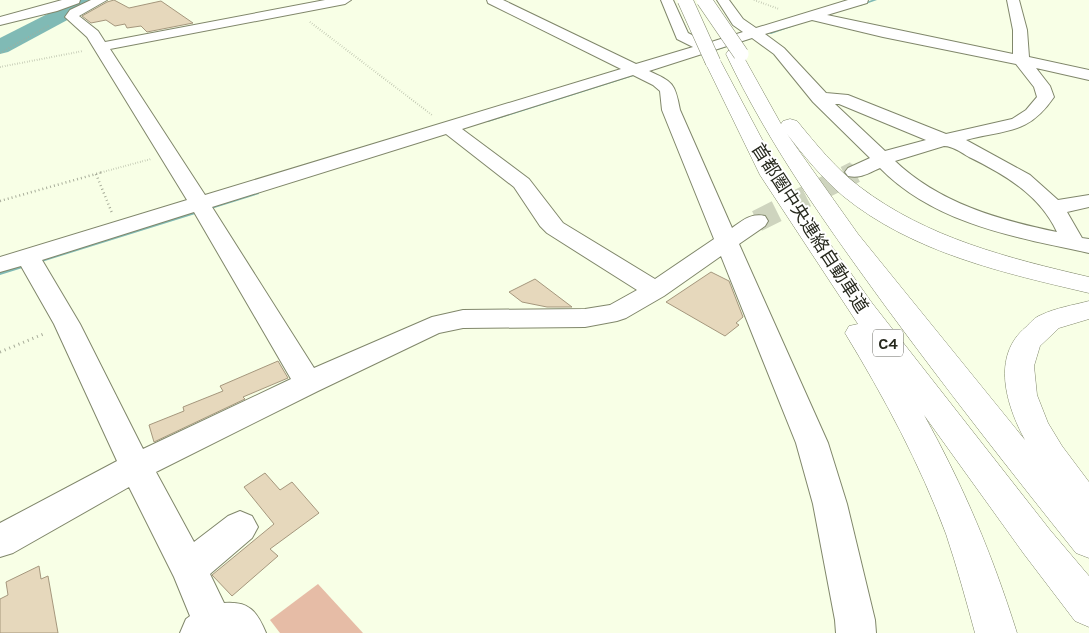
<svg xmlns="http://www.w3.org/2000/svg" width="1089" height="633" font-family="Karla,'Noto Sans JP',sans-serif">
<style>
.green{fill:#e6bca6}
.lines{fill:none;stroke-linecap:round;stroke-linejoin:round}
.stream{fill:#80bab5;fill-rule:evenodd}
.river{fill:#80bab5;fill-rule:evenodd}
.building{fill:#e6d8bc;stroke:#a5977d}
.minor-tunnel-far1{stroke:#ced4be;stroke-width:18;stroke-dasharray:18 9;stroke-linecap:butt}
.minor-tunnel{stroke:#ced4be;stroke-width:22;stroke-dasharray:22 11;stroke-linecap:butt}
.minor-casing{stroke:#80876b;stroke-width:2}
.highway-casing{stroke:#80876b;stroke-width:1}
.path-far2{stroke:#a7ac99;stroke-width:2;stroke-dasharray:0.5 2;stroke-linecap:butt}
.path-far1{stroke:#a7ac99;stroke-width:2.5;stroke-dasharray:1 3;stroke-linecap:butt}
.path{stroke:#a7ac99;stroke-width:3;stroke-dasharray:1 4;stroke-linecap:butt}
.minor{fill:#fff;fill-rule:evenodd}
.highway{fill:#fff;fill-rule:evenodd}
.highway-bridge-casing{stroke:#80876b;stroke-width:16;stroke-linecap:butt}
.highway-bridge{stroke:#fff;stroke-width:15}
.labels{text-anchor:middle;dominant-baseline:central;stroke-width:4;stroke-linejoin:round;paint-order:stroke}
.shield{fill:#fff;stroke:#686962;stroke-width:1}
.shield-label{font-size:16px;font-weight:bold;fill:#27291e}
.street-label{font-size:18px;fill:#27291e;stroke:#fff}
</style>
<rect width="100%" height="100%" fill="#f8ffe6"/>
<path class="green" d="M318 584 363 633H280L270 620Z"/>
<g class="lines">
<path class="stream" d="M872 0H877L860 6 857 5Z
M791 25 794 26 771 34 768 33Z
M748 38 751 39 711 52 708 51Z
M640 72 643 73 488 122 484 121Z
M257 191 259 192V194L0 275V271Z"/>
<path class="river" d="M75 0H99L97 4 8 52 0 54V38Z"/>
</g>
<path class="building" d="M114 0 129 8 161 1 193 23 147 32 141 26 127 28 125 24 115 26 106 20 91 23 82 16 107 2Z
M711 272 729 281 743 317 736 323 739 325 725 336 666 302Z
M535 279 572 307H547L522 302 509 292Z
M278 361 288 378 243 397 245 399 154 442 149 425 184 411 183 407 223 391 220 386Z
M265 473 280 490 292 482 319 513 270 549 278 556 232 596 212 575 274 524 244 487Z
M39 566 41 579 48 576 58 633H0V599L8 595 6 582Z"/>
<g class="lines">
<path class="minor-tunnel-far1" d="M852 173 855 172"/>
<path class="minor-tunnel" d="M757 221 855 172"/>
<g class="minor-casing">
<path id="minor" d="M62 0H80L79 3 57 11 0 25V17Z
M91 0H107L79 16 98 31 105 42 325 0H351L345 4 110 49 205 195 621 69 488 3 487 0H503L636 64 693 47 677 39 661 0H673L688 33 708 43 743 32 733 25 717 0H729L743 19 756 28 848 0H868L867 3 827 15 1013 54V30L1007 0H1019L1027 30 1029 57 1089 70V80L1036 68 1050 86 1054 97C1028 135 1007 129 966 140L1030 175 1058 200 1089 195V207L1067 212 1082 238 1089 239V253C1015 237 935 224 880 168 869 173 860 179 848 176L845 172 848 168 870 158 813 102 774 54 752 38 649 71C673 82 675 83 680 110L732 228C743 220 751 213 765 216L768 221 765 226 739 244 828 443 847 504 875 620 876 633H836L835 620 813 504 796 443 721 256 664 296 626 318 617 321 585 327 463 328 439 333 318 391 156 472 194 542 228 516 240 511 252 516 258 527 252 538 210 574 224 603C249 601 257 611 266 633H180L186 619 190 616 174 577 129 487 13 553 0 557V523L117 461 54 324 21 266 0 272V257L187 200 87 37 65 17 70 10ZM812 20 883 37 1016 64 1034 87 1037 97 1026 110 1012 119 946 134 848 95 826 93 784 48 765 34ZM633 75 653 85 660 91 662 110 714 239 655 279 563 223 529 179 462 129ZM835 104H839L926 140 885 151ZM446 134 514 187 540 226 547 233 637 290 610 305 585 309 463 310 432 317 314 368 212 207ZM944 146C953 146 962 153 969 157 1004 174 1040 195 1057 232 999 220 939 203 895 161ZM194 212 291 379 143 449 80 324 42 260Z"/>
</g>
<g class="highway-casing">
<path id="highway" d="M734 49 740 51 742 54 781 124 783 121 790 119 797 121C816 144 835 168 860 187 927 238 1008 258 1089 277V293C1004 273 913 253 843 196 822 178 804 156 787 134L858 234 1025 440C1006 405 991 356 1026 327 1030 323 1035 317 1041 315 1055 308 1074 305 1089 301V319L1059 328 1040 346 1034 366 1037 395 1048 423 1062 446 1089 482V558L1076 553C1011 472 947 390 886 307 827 226 769 145 726 54L728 51Z
M713 57 719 59 721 62 781 175 872 303 1050 530 1089 576V627L1075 621 1024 554 924 415C964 487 992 554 1017 633H975C966 600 957 567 946 534 920 464 884 397 845 333L849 326 858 324 760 175 705 62 707 59Z"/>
</g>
<path class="path-far2" d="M754 0 779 9
M310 22 432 115
M0 53 50 25
M0 67 83 51
M99 173 151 159"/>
<path class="path-far1" d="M96 174 112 213
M0 201 103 172"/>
<path class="path" d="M0 352 46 333"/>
<use href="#minor" class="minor"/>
<use href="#highway" class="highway"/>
<g class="highway-bridge-casing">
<path id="highway-bridge" d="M685 0 713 62
M704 0 741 54"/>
</g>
<use href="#highway-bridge" class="highway-bridge"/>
</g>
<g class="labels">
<rect class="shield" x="873" y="329.5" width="30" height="27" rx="4"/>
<g class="shield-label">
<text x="888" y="343">C4</text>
</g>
<g class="street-label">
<text transform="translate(810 228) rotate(57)">首都圏中央連絡自動車道</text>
</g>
</g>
</svg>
